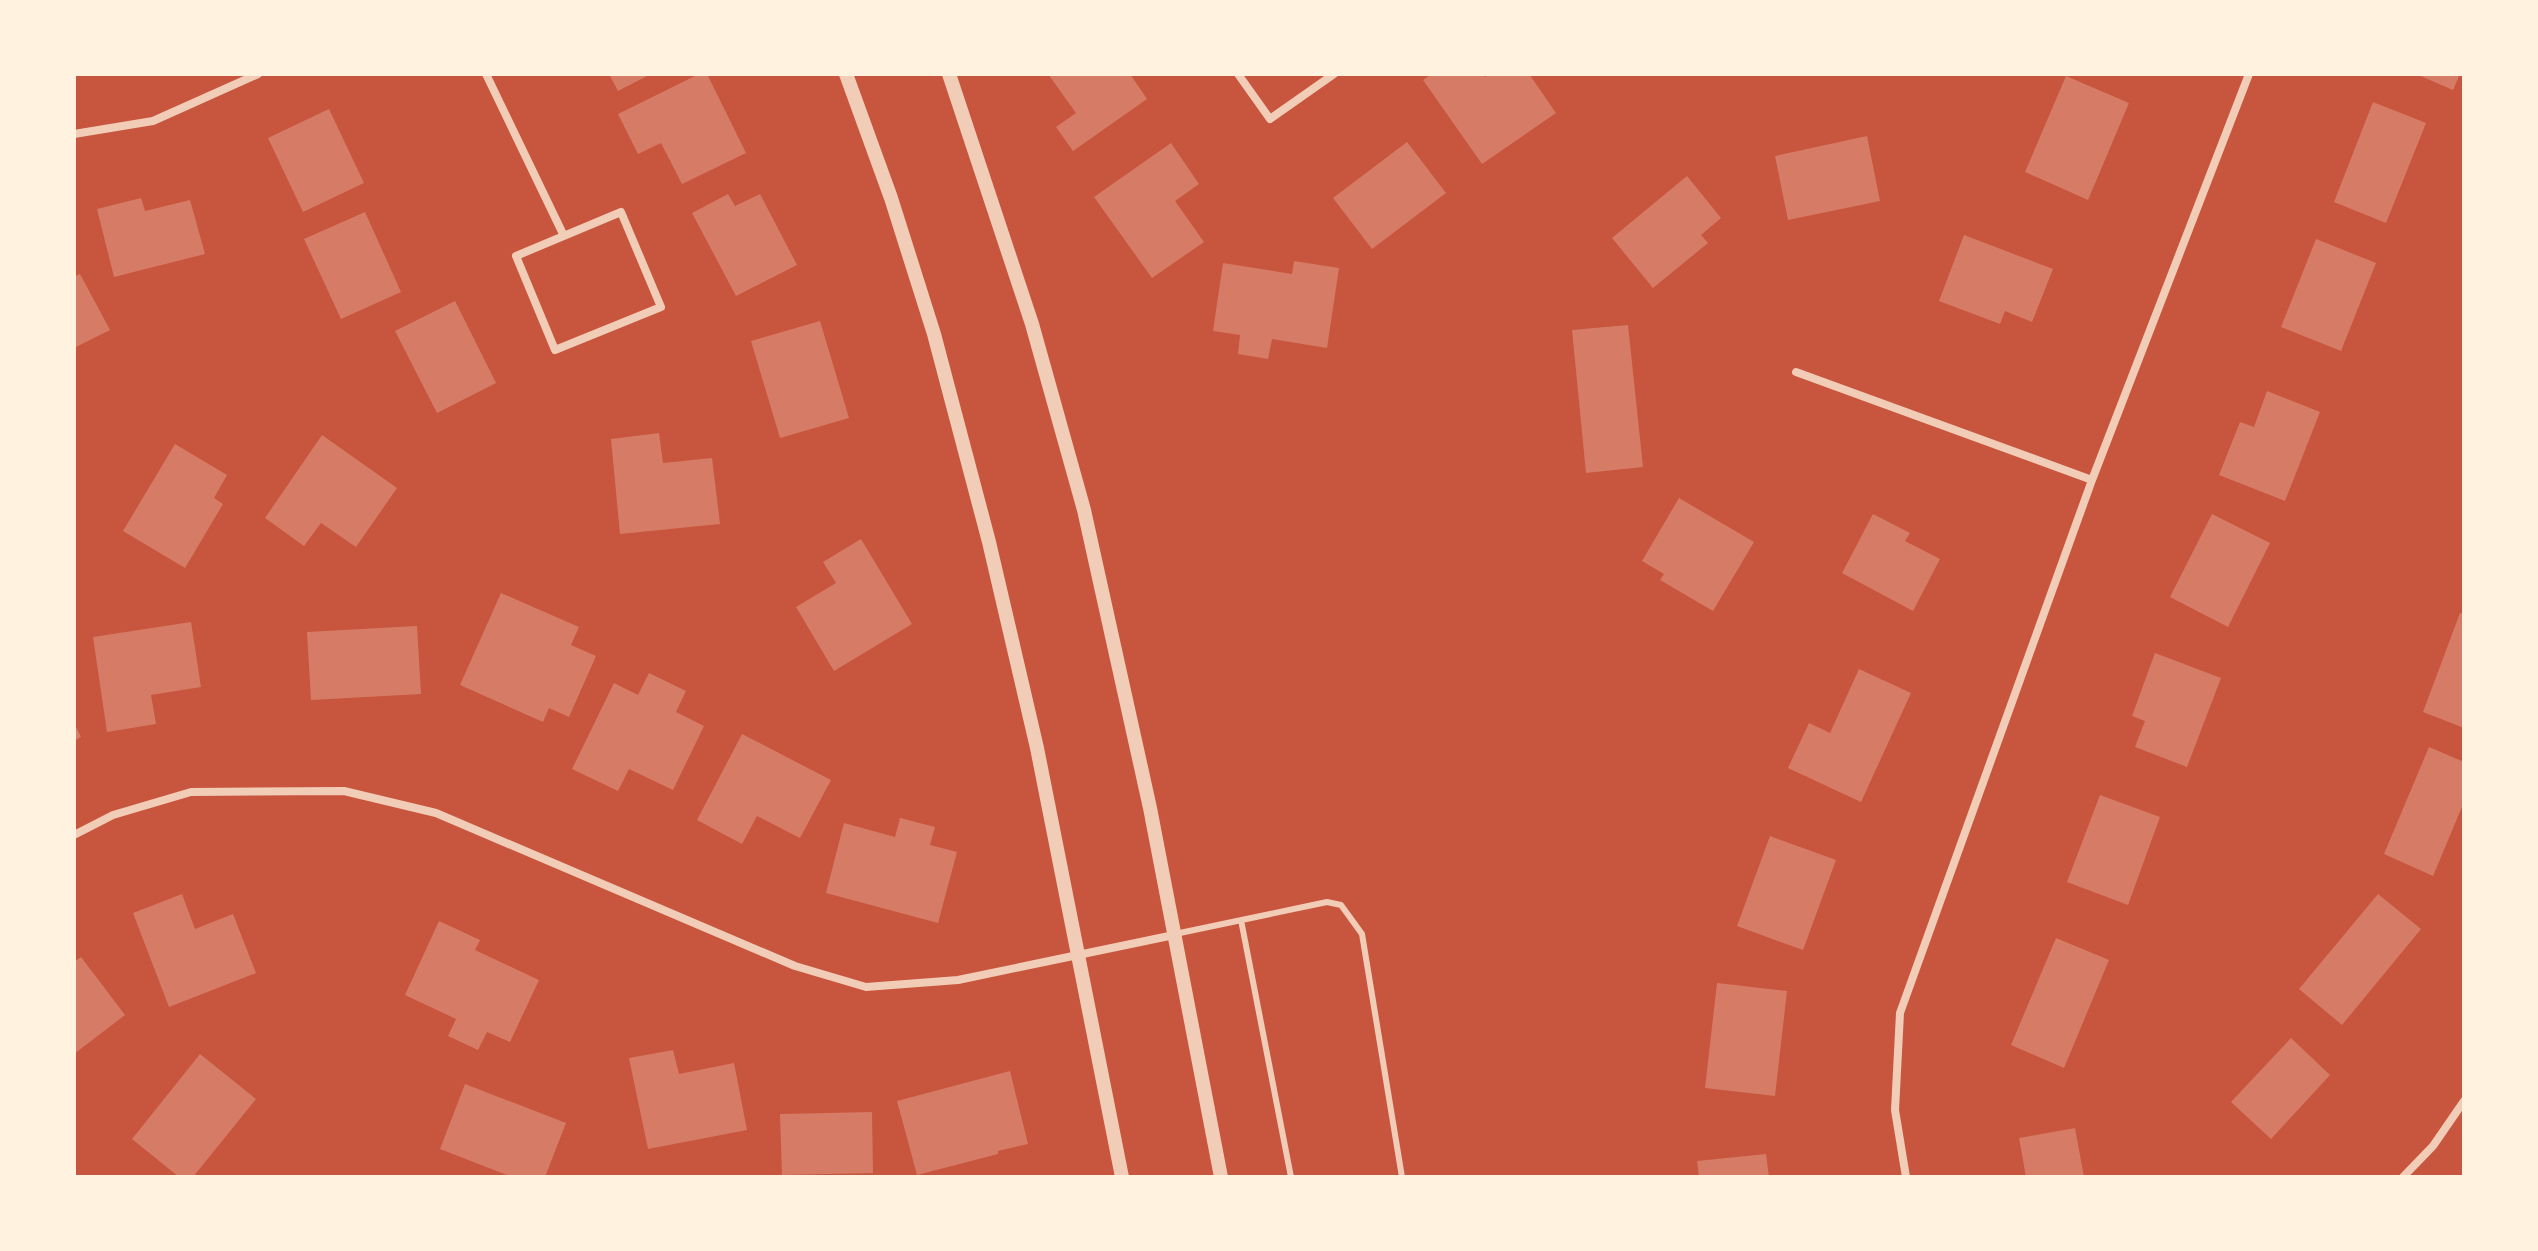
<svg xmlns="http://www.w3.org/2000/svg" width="2538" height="1251" font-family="Cabin,sans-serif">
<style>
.building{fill:#d67c66}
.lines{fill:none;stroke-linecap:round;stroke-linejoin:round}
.service{stroke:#f1ccb7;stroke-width:6}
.minor{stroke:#f1ccb7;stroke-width:8}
.tertiary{stroke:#f1ccb7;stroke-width:14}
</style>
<rect width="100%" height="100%" fill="#c8553d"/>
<path class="building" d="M609 74H651L618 91Z
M699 74H707L746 153 682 184 661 143 638 154 618 114Z
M1048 74H1130L1147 99 1073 151 1056 127 1076 113Z
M1432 74H1482L1485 77 1489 74H1529L1556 113 1482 164 1423 80Z
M2416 74H2460L2453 90Z
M2066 76 2129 103 2088 200 2025 172Z
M2373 102 2426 123 2386 223 2334 202Z
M329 109 364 183 303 212 268 138Z
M1867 136 1880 201 1788 220 1775 156Z
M1407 142 1446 193 1372 249 1333 198Z
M1171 143 1199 184 1175 201 1204 242 1152 278 1094 197Z
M1687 176 1721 218 1701 235 1708 243 1653 288 1612 238Z
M728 194 735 206 760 194 797 265 736 296 692 213Z
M141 198 145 211 190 200 205 254 114 277 97 209Z
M365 212 401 292 341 319 304 239Z
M1964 235 2053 269 2032 322 2005 311 2000 324 1939 301Z
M2316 239 2376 263 2341 351 2281 327Z
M1294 261 1339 268 1327 348 1272 339 1268 359 1238 354 1240 335 1213 331 1223 263 1292 274Z
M80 274 110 330 74 348V277Z
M455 301 496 383 437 413 395 331Z
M820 321 849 418 780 438 751 341Z
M1628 325 1643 467 1586 473 1572 330Z
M2267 391 2320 412 2285 501 2219 475 2240 422 2254 427Z
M659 433 663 463 712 458 720 524 620 534 611 439Z
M322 435 397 488 356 547 321 523 304 546 265 518Z
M175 444 227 475 214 498 223 504 185 568 123 531Z
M1679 498 1754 542 1713 611 1660 580 1664 574 1642 561Z
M1873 514 1910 533 1905 541 1940 559 1913 611 1842 573Z
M2212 514 2270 543 2228 627 2170 597Z
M861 539 912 624 834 671 796 607 836 583 823 562Z
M501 593 579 627 571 645 596 656 569 717 549 708 543 722 460 685Z
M2460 613 2464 614V728L2423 712Z
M191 622 201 687 151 695 156 724 107 732 93 637Z
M417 626 421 694 311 700 307 632Z
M2155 653 2221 678 2187 767 2135 747 2145 721 2132 716Z
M1859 669 1911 693 1861 802 1788 768 1809 723 1830 733Z
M649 673 686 691 676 712 704 726 673 790 629 769 618 791 572 769 614 683 638 695Z
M74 723 81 737 74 741Z
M742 734 831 780 800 838 757 816 742 844 697 820Z
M2429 747 2464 762V802L2433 876 2384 854Z
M2100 795 2160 817 2128 905 2067 882Z
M900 818 935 827 930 845 957 852 938 923 826 893 844 823 895 837Z
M1770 836 1836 860 1803 950 1737 926Z
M182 894 195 929 233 914 256 973 169 1007 133 913Z
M2378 894 2421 929 2342 1025 2299 989Z
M439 921 480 940 475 950 539 980 510 1042 487 1032 478 1050 448 1036 456 1019 405 995Z
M2056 938 2109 960 2064 1068 2011 1045Z
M81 957 125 1015 74 1054V962Z
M1717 983 1787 991 1775 1096 1705 1088Z
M2291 1038 2330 1075 2271 1139 2231 1102Z
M673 1050 679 1074 734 1063 747 1130 648 1149 629 1058Z
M200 1054 256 1099 193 1177H179L132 1139Z
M1010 1071 1028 1144 998 1151V1154L917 1175 897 1101Z
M465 1084 566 1123 545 1177H512L440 1149Z
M872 1112 873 1173 782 1175 780 1114Z
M2075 1128 2084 1177H2026L2019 1138Z
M1766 1154 1769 1177H1699L1697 1161Z"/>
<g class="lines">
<path class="service" d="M1241 920 1291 1177
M1175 934 1327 902 1341 905 1362 934 1402 1177"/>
<path class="minor" d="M486 74 564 236
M1238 74 1270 119 1334 74
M74 134 153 121 258 74
M621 212 661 307 555 350 516 256Z
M1796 372 2092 480
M74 835 113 815 191 792 344 791 436 813 795 966 866 987 958 980 1174 935
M1906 1177 1895 1110 1900 1013 2092 480 2249 74
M2403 1177 2433 1146 2464 1101"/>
<path class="tertiary" d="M846 74 891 198 934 334 989 542 1037 748 1122 1177
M949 74 1032 324 1084 510 1150 808 1221 1177"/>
</g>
<rect width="2538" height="1251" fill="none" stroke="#fff3e0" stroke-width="152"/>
</svg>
